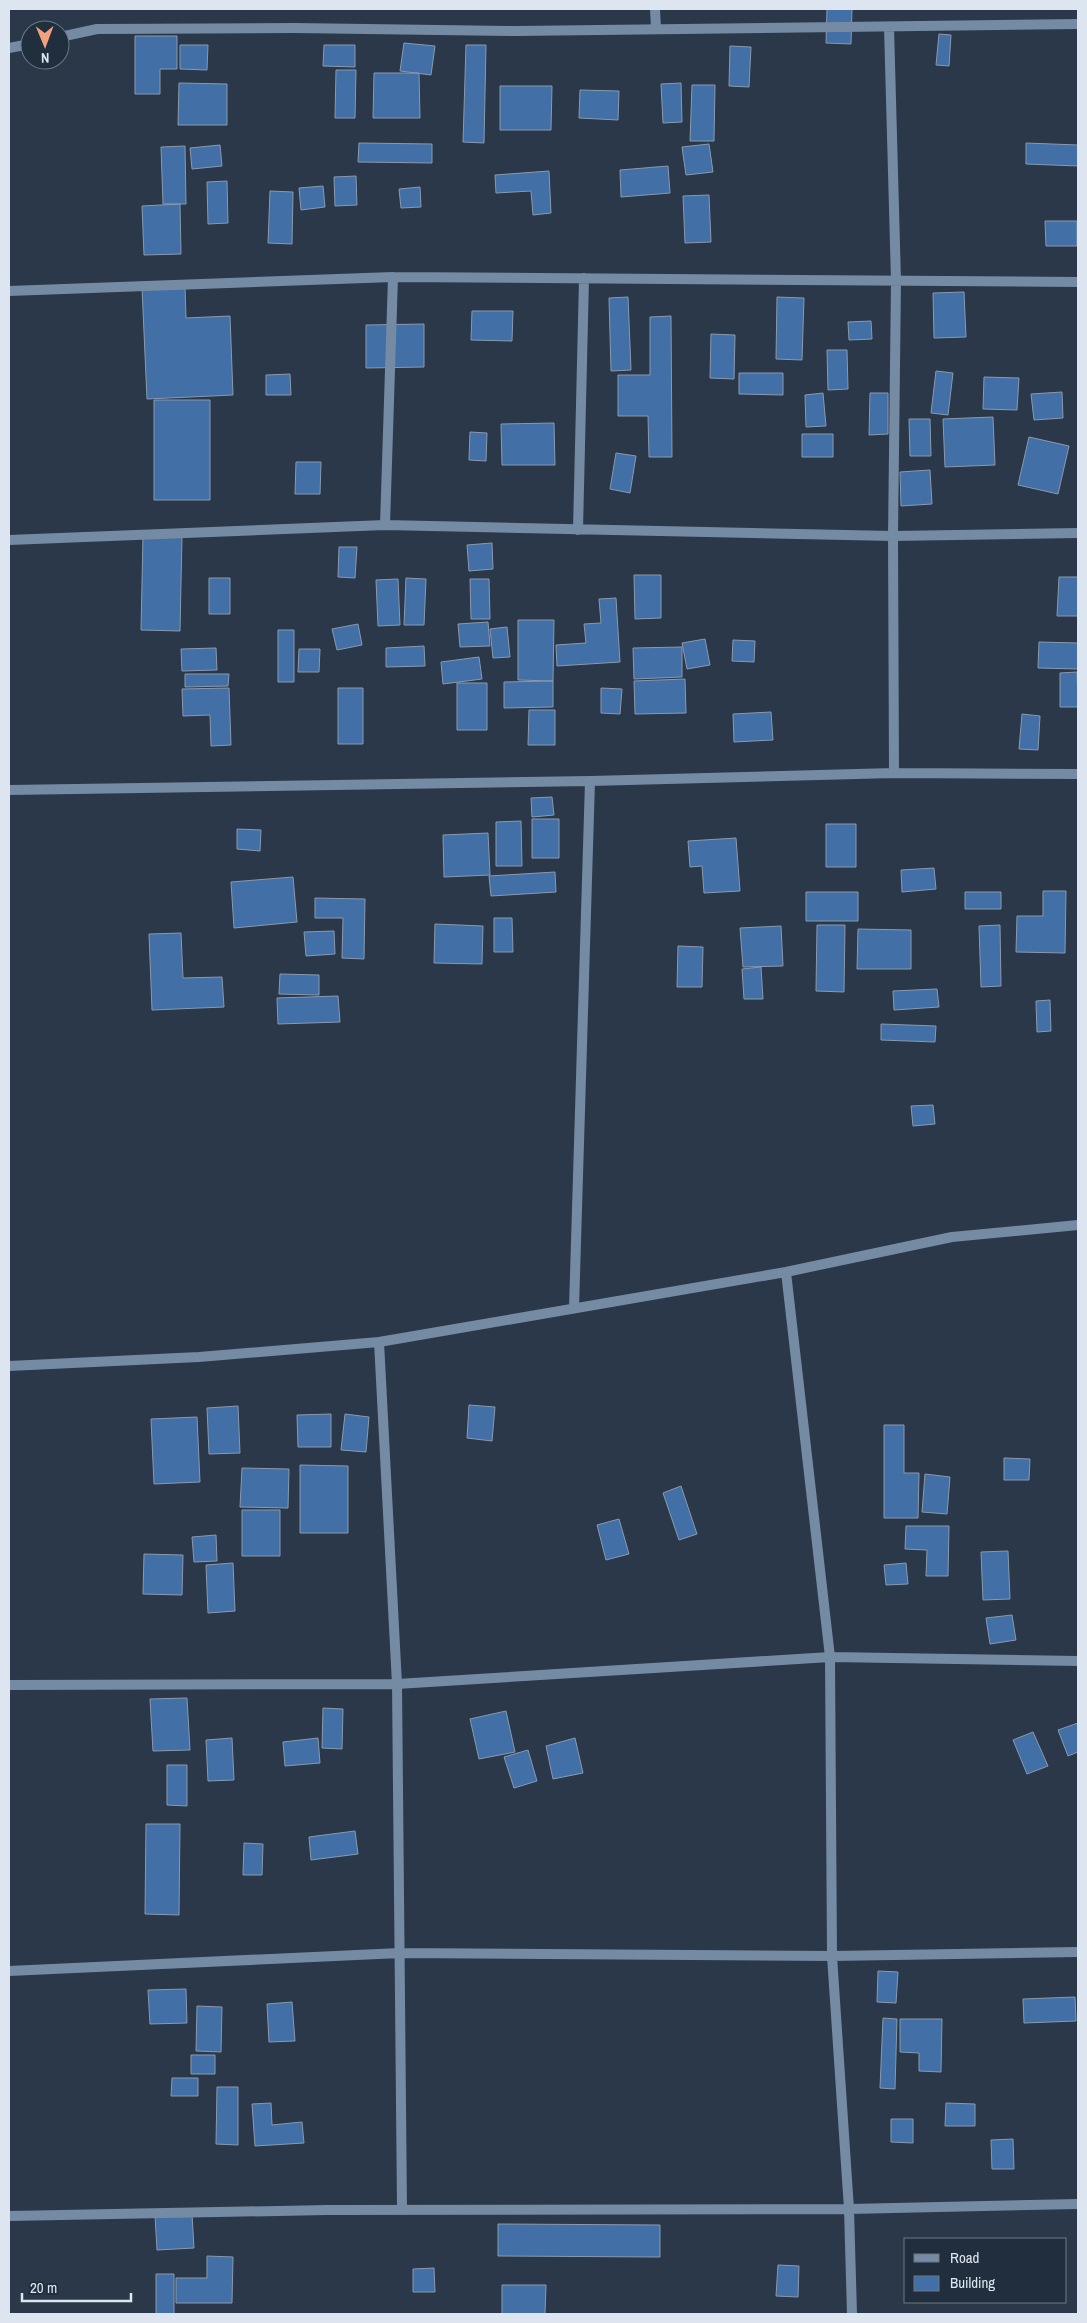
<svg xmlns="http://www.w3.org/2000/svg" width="1087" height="2323" font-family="'Archivo Narrow',sans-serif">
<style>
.building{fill:#416fa6;stroke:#8a9aae}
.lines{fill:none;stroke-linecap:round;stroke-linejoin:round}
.minor{stroke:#758aa3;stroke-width:10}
</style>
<rect width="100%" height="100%" fill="#2a3849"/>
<path class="building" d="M827 9H852L851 44 826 43Z
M939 34 951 35 949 66 936 65Z
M135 36H177V69H160V94H135Z
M404 43 435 46 431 75 400 71Z
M180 45H208L207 70 180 69Z
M324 45H355V67L323 66Z
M466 45H486L484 143 463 142Z
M730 46 751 47 749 87 729 86Z
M336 70H356L355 118H335Z
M374 73H419L420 118H373Z
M179 83 227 84V125H178Z
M681 83 682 122 663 123 661 84Z
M692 85H715L714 141H690Z
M500 86H552L551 130H500Z
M580 90 619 91 618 120 579 118Z
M359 143 432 144V163L358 162Z
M1026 143 1078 145V166L1026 164Z
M709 144 713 172 686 175 682 147Z
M220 145 222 166 192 169 190 148Z
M185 146 186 204H163L161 147Z
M668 166 670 193 621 197 620 170Z
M549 171 551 213 533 215 531 191 496 193 495 175Z
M356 176 357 205 335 206 334 177Z
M227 181 228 223 208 224 207 182Z
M323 186 325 207 301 210 299 188Z
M420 187 421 207 401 208 399 189Z
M270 191 293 192 292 244 268 243Z
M709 195 711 242 685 243 683 196Z
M180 204 181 254 144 255 142 206Z
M1045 221H1077V246H1046Z
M185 286 186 318 230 316 233 395 147 399 142 288Z
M964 292 966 337 934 338 933 293Z
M628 297 631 370 611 371 609 298Z
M777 297 804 298 802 360 776 359Z
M472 311H513L512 341 471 340Z
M671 316 672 457H649L648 416H618V375H650V317Z
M871 321 872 339 849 340 848 322Z
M424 324V367L366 368V325Z
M711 334 735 335 734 379 710 378Z
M827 350H847L848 389 828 390Z
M936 371 953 373 948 415 931 413Z
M739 373H783V395L739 394Z
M290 374 291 395H266V375Z
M984 377 1019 378 1017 410 983 409Z
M1062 392 1063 418 1034 420 1031 394Z
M823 393 826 426 806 427 805 395Z
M870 393H888V434L869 435Z
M154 400H210V500H154Z
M993 417 995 465 945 467 943 419Z
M909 419H930L931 456H910Z
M554 423 555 465H502L501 424Z
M470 432 487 433 486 461 469 460Z
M802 434H833V457H802Z
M1029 437 1069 446 1058 494 1018 485Z
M616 453 636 456 630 493 610 489Z
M296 462H321L320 494H295Z
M930 470 932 504 901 506 900 472Z
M143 535 182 536 180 631 141 630Z
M492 543 493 569 469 571 467 545Z
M339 547H357L355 578 338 577Z
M634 575H661V618L635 619Z
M1059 577H1078V616H1057Z
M209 578H230V614H209Z
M406 578 426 579 424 625H404Z
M398 579 400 625 378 626 376 580Z
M470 579H489L490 619H471Z
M616 598 620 662 557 666 556 645 586 643 584 624 601 623 599 599Z
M518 620H554L553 681 518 680Z
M488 622 490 646 460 647 458 624Z
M358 624 362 645 337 650 332 629Z
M507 627 510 657 493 658 490 629Z
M278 630H294V682H278Z
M705 639 710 665 687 669 682 643Z
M733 640 755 641 754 662 732 661Z
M1039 642 1078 643V669L1038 668Z
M424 646 425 666 386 667V648Z
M682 647V677L634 679 633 648Z
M216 648 217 670 182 671 181 649Z
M299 649H320L319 672H298Z
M479 657 482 679 443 684 441 662Z
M1077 672 1078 707H1060V673Z
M185 674H229L228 686 185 687Z
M685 679 686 713 635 714 634 681Z
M553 681V707L504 708V682Z
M457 683H487V730H457Z
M229 688 231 745 211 746 210 715 183 716 182 689Z
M338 688H363V744H338Z
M601 688 622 689 620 714 601 713Z
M529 710H555V745H528Z
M771 712 773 740 734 742 733 714Z
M1022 714 1040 716 1038 750 1019 749Z
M552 797 554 815 532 817 531 798Z
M532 819H559V858H532Z
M521 821 522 866H496V822Z
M826 824H856V867H826Z
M237 829 261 830 260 851 237 849Z
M488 833 490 875 444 877 443 835Z
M736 838 740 891 704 893 702 866 690 867 688 841Z
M934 868 936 889 902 892 901 870Z
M555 872 556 892 491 896 489 876Z
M293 877 297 922 234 928 231 882Z
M1043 891H1066L1065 953 1016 952 1017 916H1043Z
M806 892H858V921H806Z
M965 892H1001V909H965Z
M315 898 365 899 364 959 342 958 343 918H315Z
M494 918H512L513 952H494Z
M435 924 483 926 482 964 434 963Z
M817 925H845L844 992 816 991Z
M1000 925 1001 986 981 987 979 926Z
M781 926 783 966 743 967 740 928Z
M858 929 911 930V969H857Z
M334 931 335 954 306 956 304 932Z
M181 933 183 978 222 977 224 1007 152 1010 149 934Z
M678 946 703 947 702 987H677Z
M761 967 763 999H744L742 969Z
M280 974 319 975V995L279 994Z
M937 989 939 1007 894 1010 893 991Z
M338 996 340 1022 278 1024 277 998Z
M1050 1000 1051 1031 1037 1032 1036 1001Z
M881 1024 936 1026 935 1042 881 1040Z
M933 1105 935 1124 913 1126 911 1106Z
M469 1405 495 1407 492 1441 467 1438Z
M238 1406 240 1453 209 1454 207 1408Z
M331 1414V1447H298L297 1415Z
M345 1414 369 1417 366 1452 341 1450Z
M197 1417 200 1482 154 1484 151 1419Z
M884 1425H904V1473H919L918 1518H884Z
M1004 1458 1030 1459 1029 1480H1004Z
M300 1465 348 1466V1533H300Z
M242 1468 289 1469 288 1508 240 1507Z
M925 1474 950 1477 947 1514 922 1512Z
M681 1486 697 1534 679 1540 663 1493Z
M242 1510H280V1556H242Z
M619 1519 629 1554 606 1560 597 1525Z
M906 1526H949L948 1576H926L927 1550 905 1549Z
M216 1535 217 1561 194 1562 192 1537Z
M1008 1551 1010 1599 983 1600 981 1552Z
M144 1554 183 1555 182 1595 143 1594Z
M233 1563 235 1611 208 1613 206 1565Z
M906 1563 908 1584 886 1585 884 1565Z
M1012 1615 1016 1640 990 1644 986 1618Z
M187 1698 190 1750 153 1751 150 1699Z
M323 1708 343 1709 342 1749 322 1748Z
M506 1711 515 1752 479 1759 470 1719Z
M1078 1723V1752L1068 1756 1058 1730Z
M1033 1732 1048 1766 1027 1774 1013 1740Z
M232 1738 234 1780 208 1781 206 1740Z
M318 1738 320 1763 285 1766 283 1742Z
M575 1738 583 1773 553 1779 546 1746Z
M528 1750 537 1781 514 1788 504 1757Z
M167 1765H187V1806L167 1805Z
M146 1824H180L179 1915 145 1914Z
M355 1831 358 1854 311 1860 309 1837Z
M244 1843 263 1844 262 1875H243Z
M878 1971 898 1972 896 2003 877 2002Z
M186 1989 187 2023 150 2024 148 1990Z
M1075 1997 1076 2021 1024 2023 1023 1999Z
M292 2002 295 2041 269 2042 267 2004Z
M197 2006 222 2007 221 2052 196 2051Z
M883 2018 897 2019 895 2089 880 2088Z
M900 2019H942L941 2072 919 2071V2053L900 2052Z
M191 2055H215V2074H191Z
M172 2078H198V2096H171Z
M217 2087H238V2145L216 2144Z
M271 2103 272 2125 302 2122 304 2143 255 2146 252 2104Z
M946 2103 975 2104V2126H945Z
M891 2119H913V2143L891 2142Z
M1013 2139 1014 2169H992L991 2140Z
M192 2214 194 2248 157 2250 155 2215Z
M498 2224 660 2225V2257L498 2256Z
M207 2256 233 2257 232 2303H176V2278H207Z
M778 2265 799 2266 798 2297 776 2296Z
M434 2268 435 2292H413V2269Z
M156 2274H174V2314H156Z
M502 2285H546L545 2314H502Z"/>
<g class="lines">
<path class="minor" d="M655 9 656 29
M889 27 896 281 893 536 894 773
M60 37 97 29 295 28 517 31 1078 24
M9 48 30 44
M9 291 393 277 1078 282
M385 525 393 277
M578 530 584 278
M9 540 385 525 893 536 1078 533
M9 790 590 781 894 773 1078 774
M786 1272 830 1657 832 1956 1078 1952
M574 1308 590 781
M379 1342 397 1684 402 2209
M9 1366 199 1357 379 1342 786 1272 952 1237 1078 1225
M9 1685 397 1684 830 1657 1078 1661
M9 1971 400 1953 832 1956 849 2209 852 2314
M9 2216 327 2210 849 2209 1078 2204"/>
</g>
<rect width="1087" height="2323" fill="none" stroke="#dde6f0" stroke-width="20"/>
<rect x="904" y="2238" width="162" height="65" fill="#202e3e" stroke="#6c7885"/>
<rect x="914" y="2254" width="25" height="8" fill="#758aa3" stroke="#6c7885"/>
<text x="950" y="2263" font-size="15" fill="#dde6f0">Road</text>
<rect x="914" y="2276" width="25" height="15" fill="#416fa6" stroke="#6c7885"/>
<text x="950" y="2288" font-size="15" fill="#dde6f0">Building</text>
<g transform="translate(45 45) rotate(179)"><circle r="24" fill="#202e3e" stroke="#6c7885"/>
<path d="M0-4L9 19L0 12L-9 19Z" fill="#f2a17e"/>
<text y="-8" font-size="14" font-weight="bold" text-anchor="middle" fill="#dde6f0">N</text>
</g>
<path d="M22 2293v8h109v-8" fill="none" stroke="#dde6f0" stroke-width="2.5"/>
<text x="30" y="2293" font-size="15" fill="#dde6f0" stroke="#202e3e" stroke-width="4" paint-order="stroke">20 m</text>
</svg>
